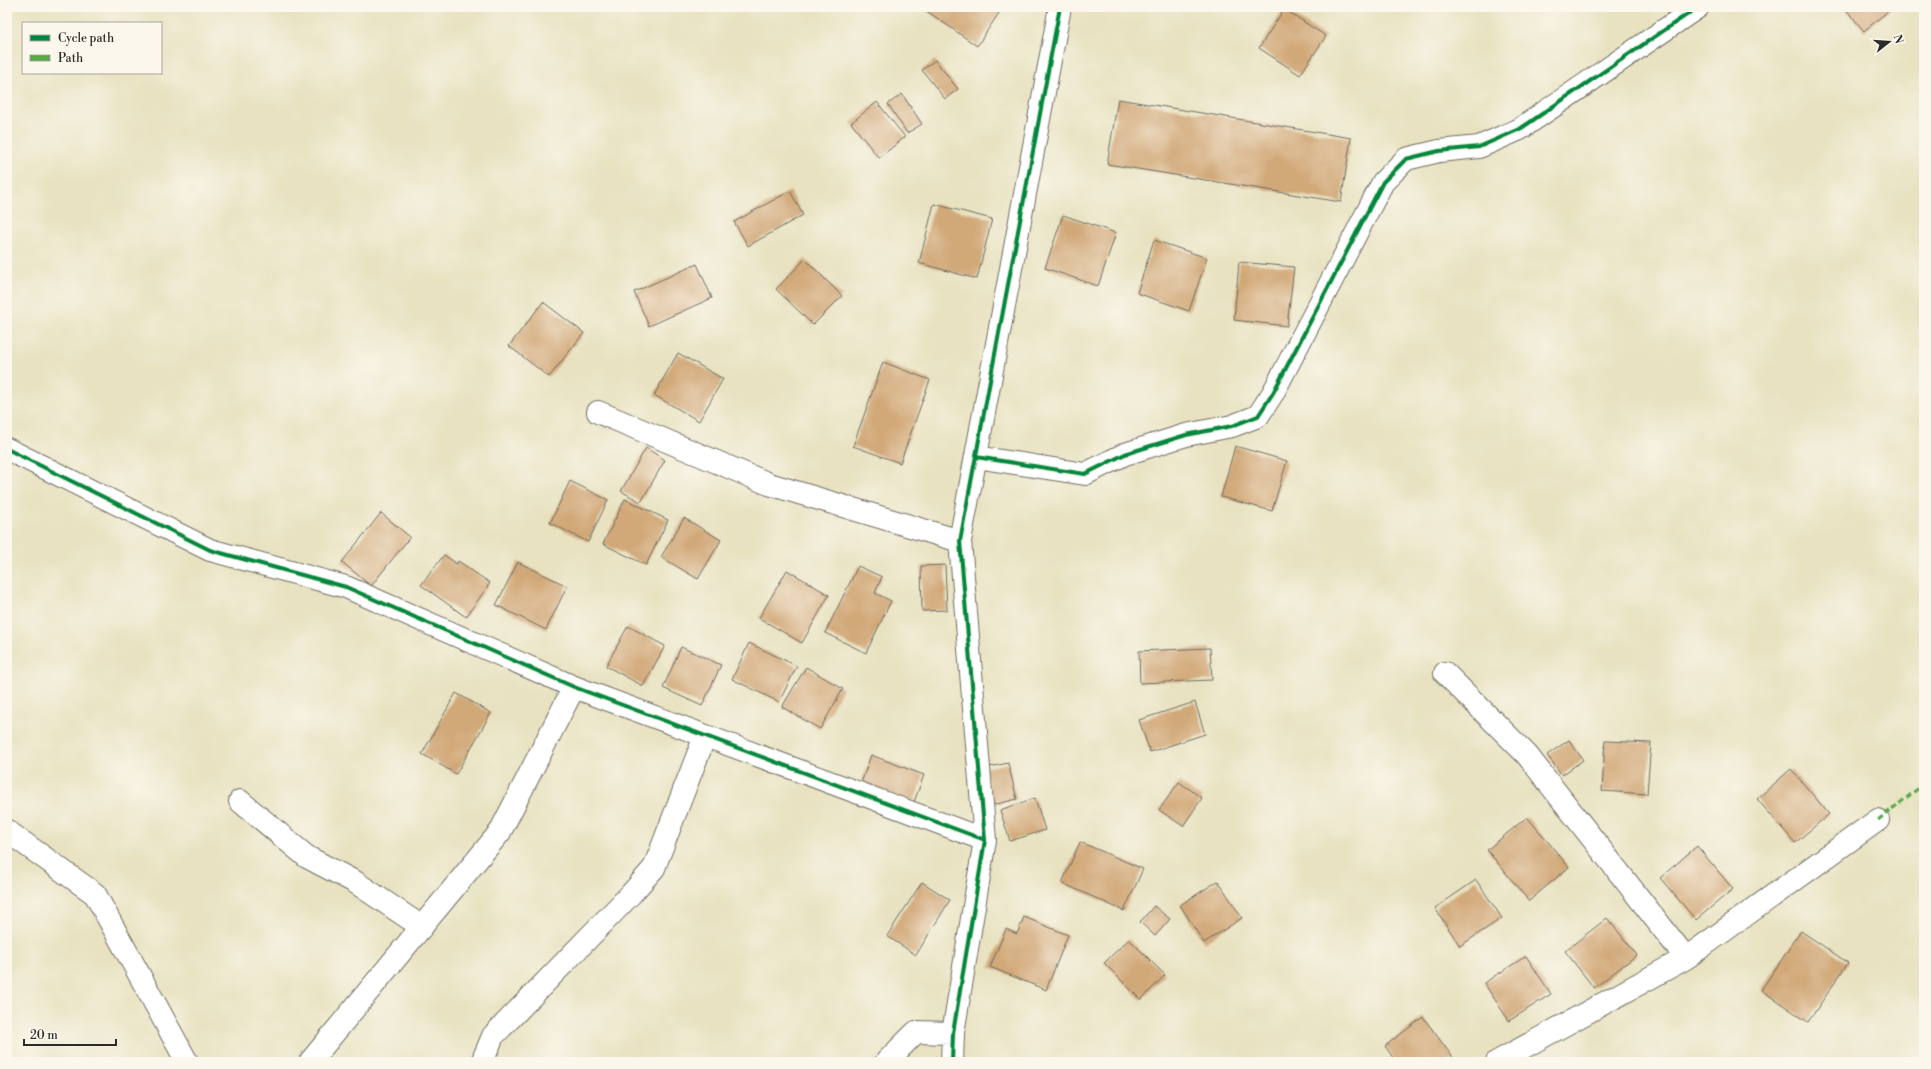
<svg xmlns="http://www.w3.org/2000/svg" width="1931" height="1069" font-family="'Libre Bodoni',serif">
<style>
.building{fill:#d1a878}
.lines{fill:none;stroke-linecap:round;stroke-linejoin:round}
.minor-casing{stroke:#6d6b60;stroke-width:24}
.minor{stroke:#fff;stroke-width:22}
.quiet{stroke:#54ab44;stroke-width:3;stroke-dasharray:6 3;stroke-linecap:butt}
.cycleway-casing{stroke:#fbf7ec;stroke-width:6}
.cycleway{stroke:#00873e;stroke-width:4}
</style>
<rect width="100%" height="100%" fill="#fbf7ec"/>
<filter id="ink" filterUnits="userSpaceOnUse"><feTurbulence type="fractalNoise" baseFrequency=".025" numOctaves="2"/><feDisplacementMap in="SourceGraphic" scale="8" xChannelSelector="R" yChannelSelector="G"/><feConvolveMatrix kernelMatrix="1 2 1 2 8 2 1 2 1" color-interpolation-filters="sRGB"/></filter>
<filter id="wash" filterUnits="userSpaceOnUse"><feTurbulence type="fractalNoise" baseFrequency=".012" numOctaves="4" result="noise"/><feDisplacementMap in="SourceGraphic" scale="16" xChannelSelector="R" yChannelSelector="G"/><feGaussianBlur stdDeviation="0.9" result="paint"/><feColorMatrix in="noise" values="0 0 0 0 0 0 0 0 0 0 0 0 0 0 0 0 0 1.4 0 .05"/><feComposite in="paint" operator="in"/></filter>
<g filter="url(#wash)">
<rect width="100%" height="100%" fill="#e8e2c1"/>
<g id="blocks">
<path class="building" d="M921 7H1003L977 46Z
M1844 7H1893L1864 31Z
M1284 9 1326 36 1300 75 1259 48Z
M935 60 958 89 945 99 922 70Z
M902 94 922 124 907 133 888 104Z
M1118 99 1351 138 1341 202 1107 164Z
M877 102 905 137 879 158 851 123Z
M790 191 803 215 748 246 734 222Z
M934 204 992 219 977 279 919 263Z
M1063 215 1116 233 1098 286 1045 268Z
M1154 240 1207 258 1189 311 1137 293Z
M805 259 842 296 813 325 776 289Z
M1239 262 1294 267 1287 326 1234 320Z
M697 264 712 298 649 326 634 292Z
M543 302 584 333 549 377 509 346Z
M678 353 723 379 699 421 654 395Z
M883 362 930 380 900 463 853 446Z
M1235 446 1287 461 1272 511 1221 497Z
M646 448 665 460 641 502 621 491Z
M570 481 608 500 588 542 550 523Z
M625 499 668 520 646 565 603 544Z
M381 513 410 537 371 586 342 562Z
M684 518 721 540 698 579 661 557Z
M444 555 457 564 458 561 490 583 466 617 421 585Z
M518 562 567 586 546 630 496 605Z
M945 565 947 610 922 611 921 566Z
M858 566 882 577 875 593 891 601 866 653 825 633Z
M787 570 829 595 802 643 759 618Z
M628 626 665 646 643 686 606 666Z
M749 643 797 666 779 702 732 679Z
M681 647 721 665 702 706 663 688Z
M1210 648 1212 680 1140 683 1139 651Z
M806 667 843 689 820 729 782 707Z
M456 693 491 713 456 774 422 754Z
M1195 702 1205 734 1150 752 1139 720Z
M1569 740 1583 760 1562 775 1547 755Z
M1605 741 1651 743 1647 794 1602 791Z
M871 755 924 775 914 802 861 783Z
M1008 763 1017 799 993 805 985 768Z
M1791 769 1829 814 1795 843 1757 799Z
M1179 782 1202 798 1183 826 1159 810Z
M1035 798 1045 830 1010 841 1000 810Z
M1527 817 1569 867 1529 901 1487 850Z
M1080 842 1143 869 1124 911 1062 883Z
M1697 846 1733 889 1696 920 1660 878Z
M1476 880 1502 918 1460 946 1435 908Z
M1218 881 1242 918 1204 943 1180 905Z
M922 882 950 900 916 955 887 936Z
M1154 906 1170 919 1155 936 1140 922Z
M1024 917 1068 935 1046 990 990 967 1006 929 1017 934Z
M1607 918 1637 955 1594 988 1565 951Z
M1801 931 1848 963 1808 1022 1761 990Z
M1129 939 1165 975 1141 1000 1104 963Z
M1526 956 1551 994 1509 1021 1484 983Z
M1423 1017 1454 1059 1449 1062H1396L1385 1046Z"/>
</g>
</g>
<g filter="url(#ink)">
<use href="#blocks" fill-opacity="0" stroke="#6d6b60" stroke-width="1"/>
<g class="lines">
<g class="minor-casing">
<path id="minor" d="M598 412 769 484 960 541
M7 449 210 550 346 587 574 687 985 840
M976 457 1085 474 1125 454 1186 435 1232 426 1258 416 1273 393 1383 182 1406 159 1439 151 1479 147 1520 129 1698 7
M1445 673 1527 755 1686 958
M240 801 307 857 355 882 422 927
M7 831 95 894 187 1062
M310 1062 500 832 574 687
M482 1062 493 1036 631 894 654 868 705 736
M886 1062 916 1032 953 1033
M952 1062 953 1033 985 840 960 541 1060 7
M1497 1062 1686 958 1878 820"/>
</g>
<use href="#minor" class="minor"/>
<path class="quiet" d="M1878 820 1924 784"/>
<g class="cycleway-casing">
<path id="cycleway" d="M7 449 210 550 346 587 574 687 985 840
M976 457 1085 474 1125 454 1186 435 1232 426 1258 416 1273 393 1383 182 1406 159 1439 151 1479 147 1520 129 1698 7
M952 1062 953 1033 985 840 960 541 1060 7"/>
</g>
<use href="#cycleway" class="cycleway"/>
</g>
</g>
<rect width="1931" height="1069" fill="none" stroke="#fbf7ec" stroke-width="24"/>
<rect x="22" y="22" width="140" height="52" fill="#fbf7ec" stroke="#a8a59f"/>
<rect x="30" y="35" width="20" height="6" fill="#00873e" stroke="#a8a59f"/>
<text x="58" y="42" font-size="12" fill="#2b2b2b">Cycle path</text>
<rect x="30" y="55" width="20" height="6" fill="#54ab44" stroke="#a8a59f"/>
<text x="58" y="62" font-size="12" fill="#2b2b2b">Path</text>
<g transform="translate(1889 42) rotate(73)" stroke="#fbf7ec" stroke-width="3" paint-order="stroke">
<path d="M0-3L7 15L0 10L-7 15Z" fill="#2b2b2b"/>
<text y="-6" font-size="11" font-weight="bold" text-anchor="middle" fill="#2b2b2b">N</text>
</g>
<path d="M24 1039v6h92v-6" fill="none" stroke="#2b2b2b" stroke-width="2"/>
<text x="30" y="1039" font-size="12" fill="#2b2b2b" stroke="#fbf7ec" stroke-width="3" paint-order="stroke">20 m</text>
</svg>
